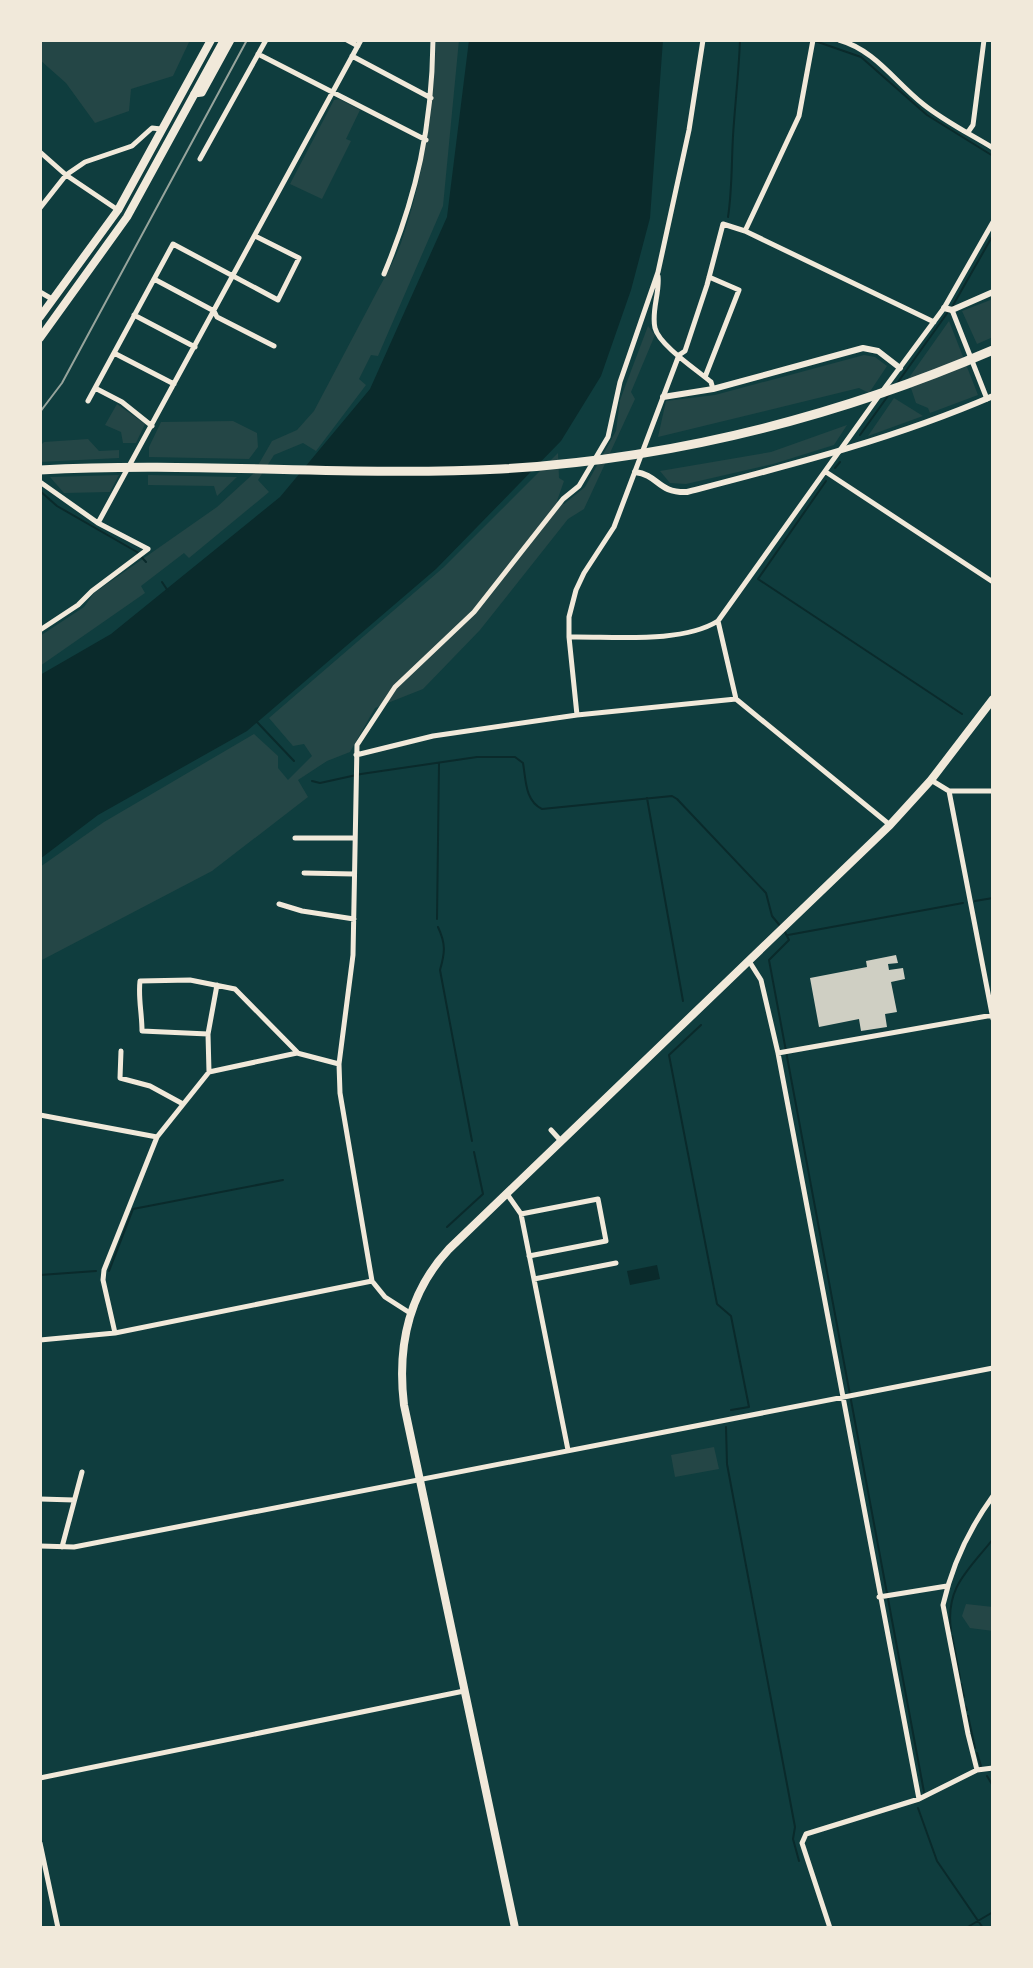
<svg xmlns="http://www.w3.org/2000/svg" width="1033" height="1968" font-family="Commissioner,sans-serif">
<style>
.green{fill:#244646}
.water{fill:#0a2a2b}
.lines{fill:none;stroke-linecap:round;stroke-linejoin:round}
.stream{stroke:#0a2a2b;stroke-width:2}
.building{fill:#cfcfc3}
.minor{stroke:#f1e9da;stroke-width:5}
.tertiary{stroke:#f1e9da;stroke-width:6}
.secondary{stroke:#f1e9da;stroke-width:7}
.primary{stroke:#f1e9da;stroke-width:8}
.trunk{stroke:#f1e9da;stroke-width:8}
.motorway{stroke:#f1e9da;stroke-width:9}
.rail{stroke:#97a49c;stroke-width:2}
</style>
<rect width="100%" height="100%" fill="#0f3d3e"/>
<path class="green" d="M40 40H190L173 76 131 89 129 111 95 123 66 83 40 60Z
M436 40H459L443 206 378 356 371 355 359 379 366 385 316 451 303 443 274 455 258 480 269 492 189 558 184 553 141 586 145 593 40 666V636L84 607 94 593 217 507 253 474 272 441 297 430 314 411C333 375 352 339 371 303 381 283 393 265 401 243 424 177 433 110 436 40Z
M339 99 360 110 346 139 351 141 322 199 290 184 334 100Z
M993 299V337L977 344 962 311Z
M949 321 978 395 930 413 928 408 916 403 908 379Z
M648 326 655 335 631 392 635 399 584 509 568 519 480 630 423 689 375 708 350 752 327 761 298 780 308 797 212 871 40 961V867L104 822 254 734 278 756V768L288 780 312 756 304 744 293 746 269 718 444 567 558 453 559 478 564 481 557 501 564 504 585 487 616 431 620 400Z
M864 355 875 357 887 366 869 393 859 388 658 437 666 401 715 395Z
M894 398 923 416 868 436Z
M117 404 145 424 136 443H123L121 432 105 425Z
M233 421 257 433 258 447 249 459 149 457V447L161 422Z
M847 425 834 445 773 464 686 484 670 483 660 471 771 452Z
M88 439 99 451 119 450V458L40 462V446L44 442Z
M119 475 110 492 64 493 50 477Z
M148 475 237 477 217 496 214 486 148 485Z
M714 1447 719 1469 675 1477 671 1455Z
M966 1604 993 1607V1631L970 1628 962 1616Z"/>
<path class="water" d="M469 40H663L650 218 631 290 601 376 561 441 436 569 247 731 98 815 40 859V675L111 634 280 497 370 389 447 217Z
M657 1265 660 1279 630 1285 627 1271Z"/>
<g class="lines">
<path class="stream" d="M815 41 861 57 927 115 993 156
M728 217C733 185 731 154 734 122 736 95 739 68 740 40
M952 307 993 235
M898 382 948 312
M860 435 890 393
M835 468 840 462
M826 481 758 579 962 714
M40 491 57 506 137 552 146 562
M162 582 168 591
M257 722 294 761
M312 781 320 783 361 774 477 757H515L523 763C526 780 525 801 542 809L672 796 677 799 766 893 772 916 781 927
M647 798 683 1001
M975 901 993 898
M437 919 439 764
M438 927C446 944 445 953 440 970L472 1141
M785 932 789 940 769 960 924 1792
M788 935 963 903
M701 1025 669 1055 717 1304 731 1316 749 1407 731 1410
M447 1227 483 1194 474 1152
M109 1271 133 1209 283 1180
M40 1275 96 1271
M726 1427 727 1464 795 1827 793 1839 799 1861
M951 1631C945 1587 968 1571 993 1539
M952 1636 960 1678
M961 1684 964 1697
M966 1707 967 1710
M968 1716 975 1748
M977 1753 981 1766
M987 1776 993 1786
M918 1808 937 1861 983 1928
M966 1928 993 1912"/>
</g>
<path class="building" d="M896 955 898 963 888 964 889 970 903 968 905 979 891 982 897 1012 885 1014 887 1027 861 1031 859 1019 819 1027 810 978 867 967 866 961Z"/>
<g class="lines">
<path class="minor" d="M347 40 358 46
M839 40C875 50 895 82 923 104 944 121 970 134 993 148
M258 54 426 140
M352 56 431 98
M968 132 973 125 984 40
M40 152 66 175 118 210
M200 159 266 40
M40 208 66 175 85 162 132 146 152 128 161 129
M745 231 799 116 813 40
M384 274C417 195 432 126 433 40
M658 276C660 293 651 311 655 328 659 345 697 370 711 382L713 389
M154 279 214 311 217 317 274 346
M40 292 52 299
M952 310 987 399
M134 315 195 347
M114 353 174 384
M705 377 739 290 709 277
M95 388 122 402 152 426
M884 389 944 308 993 222
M88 401 173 244 278 300 299 258 255 236
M826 472 993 582
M40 482 98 523 148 549 92 591 78 605 40 630
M98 523 361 40
M718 621 736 699 890 825
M569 637C612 636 681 644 718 621L878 397
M577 715 569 637V617L576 590 584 573 614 527 679 355 685 351 707 285 723 224 745 231 934 322
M356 755 433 736 577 715 736 699
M931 780 949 791H993
M949 791 993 1019
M295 838H354
M304 873 354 874
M279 904 302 911 354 919
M749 961 761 980 778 1053 919 1799
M208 1034 142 1031C142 1013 138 998 140 981L190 980 235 989 297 1052
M121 1051 120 1078 150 1086 183 1104
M778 1053 993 1015
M209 1072 208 1034 217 985
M40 1115 157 1137
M551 1130 561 1141
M507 1194 521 1214 568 1450
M521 1214 598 1199 606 1241 529 1256
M534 1279 616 1263
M410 1313 385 1297 372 1281 340 1093 339 1064 353 955 357 745 395 687 474 612 563 499 579 486 608 437 620 382 658 272 689 130 703 40
M115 1333 103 1280 104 1270 157 1137 209 1072 297 1053 339 1064
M40 1340 115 1333 372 1281
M40 1499 74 1500
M40 1546 74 1547 993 1368
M62 1547 82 1472
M879 1597 947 1586
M977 1770 968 1734 943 1605C952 1565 969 1529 993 1496
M40 1778 464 1691
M40 1843 58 1928
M830 1928 802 1843 806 1834 919 1799 977 1770 993 1768"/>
<path class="tertiary" d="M944 308 952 310 993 292
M663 397 713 389 863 348 878 351 900 368
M635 472C659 475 657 493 687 492 791 465 894 439 993 396"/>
<path class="secondary" d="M194 94 202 93 231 40"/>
<path class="primary" d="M515 1928 404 1405C397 1347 409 1292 449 1249L890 825 931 780 993 699"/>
<path class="trunk" d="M40 317 118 210 211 40
M40 338 127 217 224 40"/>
<path class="motorway" d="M40 470C193 461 347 477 501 469 671 459 837 417 993 350"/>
<path class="rail" d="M40 412 62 383 247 40"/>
</g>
<rect width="1033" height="1968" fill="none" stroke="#f1e9da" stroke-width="84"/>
</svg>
